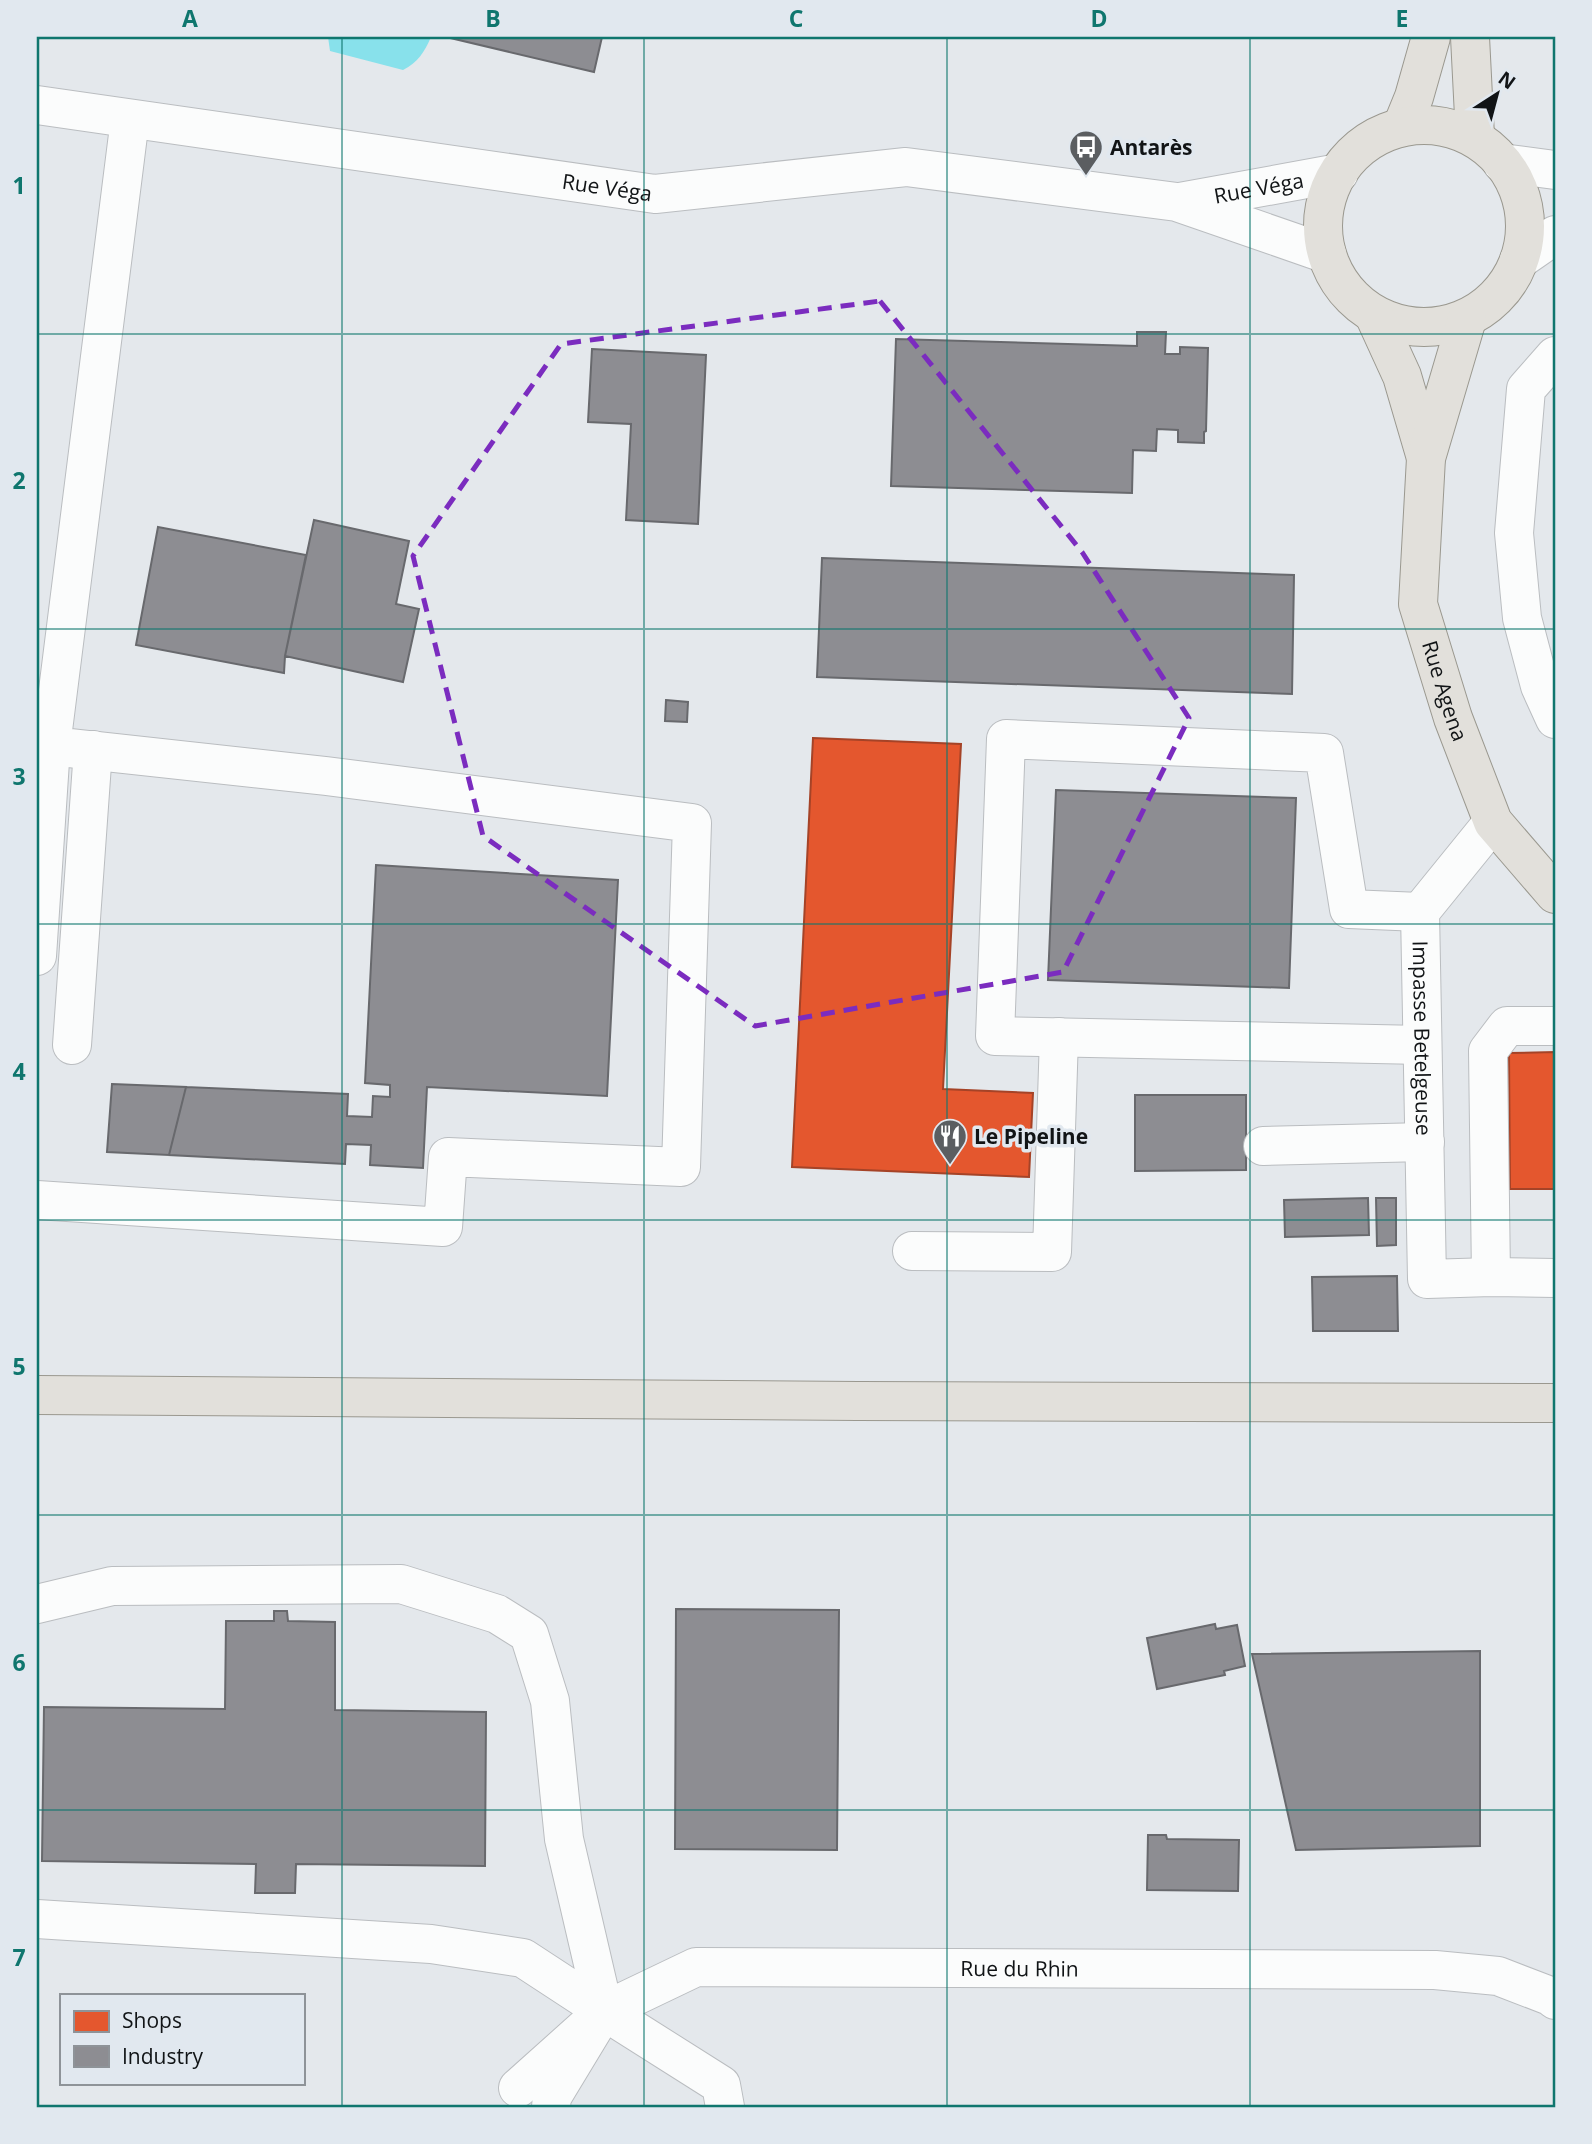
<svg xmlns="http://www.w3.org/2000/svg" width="1592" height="2144" font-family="'Open Sans',sans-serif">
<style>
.water{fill:#88e1eb}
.shops{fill:#e4572e;stroke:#a54327;stroke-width:2}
.industry{fill:#8d8d92;stroke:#68696d;stroke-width:2}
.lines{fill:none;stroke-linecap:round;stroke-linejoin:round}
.minor-casing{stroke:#babdc0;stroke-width:40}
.major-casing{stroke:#9a988f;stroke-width:40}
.minor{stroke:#fbfcfc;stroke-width:38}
.major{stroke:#e2e0db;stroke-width:38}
.marked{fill:none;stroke:#7b2cbf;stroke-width:5;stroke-dasharray:14 9;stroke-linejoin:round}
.grid{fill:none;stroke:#0f766e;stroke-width:2;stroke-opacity:0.55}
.labels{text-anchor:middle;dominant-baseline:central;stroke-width:7;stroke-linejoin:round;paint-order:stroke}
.poi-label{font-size:21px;font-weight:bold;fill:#111416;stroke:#e1e8ef;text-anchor:start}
.street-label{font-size:21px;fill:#111416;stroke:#e1e8ef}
.neatline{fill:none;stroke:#0f766e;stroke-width:2.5}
.grid-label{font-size:23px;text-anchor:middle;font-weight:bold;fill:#0f766e}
</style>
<rect width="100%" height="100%" fill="#e4e8ec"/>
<path class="water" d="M328 37H431C424 53 418 62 403 70L330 51Z"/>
<path class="shops" d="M813 738 961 744 943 1089 1033 1093 1029 1177 792 1167Z
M1555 1052V1189H1510L1509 1053Z"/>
<path class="industry" d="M446 37H602L594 72Z
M1137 332H1166L1165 354H1180V347L1208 348 1206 431 1204 432V443L1178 442V430L1157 429 1156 451 1133 450 1132 493 891 486 896 339 1137 346Z
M592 349 706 355 698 524 626 520 631 424 588 422Z
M314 520 409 541 396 604 419 609 403 682 285 656Z
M158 527 306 555 285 656 284 673 136 645Z
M822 558 1294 575 1292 694 817 677Z
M666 700 688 702 687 722 665 721Z
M1056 790 1296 798 1289 988 1048 980Z
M376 865 618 880 607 1096 427 1087 423 1168 370 1165 371 1145 346 1144 345 1164 169 1155 186 1087 348 1094 347 1116 372 1117 373 1096 390 1097V1085L365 1083Z
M112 1084 186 1087 169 1155 107 1152Z
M1135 1095H1246V1170L1135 1171Z
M1368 1198 1369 1235 1285 1237 1284 1200Z
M1376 1198H1396V1245L1377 1246Z
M1397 1276 1398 1331H1313L1312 1277Z
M676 1609 839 1610 837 1850 675 1849Z
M274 1611H287L288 1621 335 1622V1710L486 1712 485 1866 296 1864 295 1893H255L256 1864 42 1861 44 1707 225 1709 226 1621H274Z
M1215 1624 1216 1629 1237 1625 1245 1666 1224 1671 1225 1675 1157 1689 1147 1638Z
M1480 1651V1846L1296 1850 1252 1654Z
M1148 1835H1166L1167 1839 1239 1840 1238 1891 1147 1890Z"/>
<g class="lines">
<g class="minor-casing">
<g id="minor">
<path id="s1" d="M37 105 655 194 906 167 1177 202 1327 254"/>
<path d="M1502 163 1555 170"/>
<path id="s2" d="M1180 202 1339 173"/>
<path d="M1519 260 1555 235"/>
<path d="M1555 356 1526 389 1514 533 1522 618 1540 686 1555 719"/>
<path id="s3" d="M1493 822 1420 912 1427 1279 1491 1277 1555 1278"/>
<path d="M1420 912 1349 909 1324 753 1006 739 995 1036 1422 1045"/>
<path d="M37 956 51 746"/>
<path d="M72 1045 93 750"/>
<path d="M1263 1146 1425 1142"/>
<path d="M37 1200 443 1227 448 1157 681 1167 692 823 326 776 51 746 130 119"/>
<path d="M912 1251 1052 1252 1059 1037"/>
<path d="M1491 1277 1488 1051 1507 1026H1555"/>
<path d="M37 1604 112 1586 401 1584 497 1614 529 1634 550 1701 564 1839 604 2011 523 1958 431 1944 37 1919"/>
<path id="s4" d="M518 2088 604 2011 696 1967 1435 1970 1498 1976 1550 1996 1555 2000"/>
<path d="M551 2107 552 2097 604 2011 721 2085 725 2107"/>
</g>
</g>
<g class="major-casing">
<g id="major">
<path d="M1470 37 1475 136"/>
<path d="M1403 124 1414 97 1431 37"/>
<circle cx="1424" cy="226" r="101"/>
<path d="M1375 317 1402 376 1426 458"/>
<path id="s5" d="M1467 319 1426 458 1418 604 1453 718 1493 822 1555 894"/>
<path d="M37 1395 858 1401 1555 1403"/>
</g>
</g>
<use href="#minor" class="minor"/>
<use href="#major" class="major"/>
</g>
<path class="marked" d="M880 301 1082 552 1189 718 1063 972 755 1026 483 836 413 556 561 344Z"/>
<path class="grid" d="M342 37V2107M644 37V2107M947 37V2107M1250 37V2107M37 334H1555M37 629H1555M37 924H1555M37 1220H1555M37 1515H1555M37 1810H1555"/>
<defs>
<g id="bus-pin" transform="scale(1.75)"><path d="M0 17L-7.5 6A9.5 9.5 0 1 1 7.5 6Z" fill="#5b5e61" stroke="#e1e8ef"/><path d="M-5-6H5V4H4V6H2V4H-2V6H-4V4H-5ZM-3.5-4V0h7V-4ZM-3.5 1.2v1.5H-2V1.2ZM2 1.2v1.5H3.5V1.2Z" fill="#fff"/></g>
<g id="restaurant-pin" transform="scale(1.75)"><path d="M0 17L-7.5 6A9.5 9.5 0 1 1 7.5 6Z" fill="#5b5e61" stroke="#e1e8ef"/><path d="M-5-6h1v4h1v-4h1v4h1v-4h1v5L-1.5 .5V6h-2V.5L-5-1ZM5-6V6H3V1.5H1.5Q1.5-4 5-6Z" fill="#fff"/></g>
</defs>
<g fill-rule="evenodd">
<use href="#bus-pin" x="1086" y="147"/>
<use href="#restaurant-pin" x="950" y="1136"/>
</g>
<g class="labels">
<g class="poi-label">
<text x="1110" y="147">Antarès</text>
<text x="974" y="1136">Le Pipeline</text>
</g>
<g class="street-label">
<text stroke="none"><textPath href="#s1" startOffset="576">Rue Véga</textPath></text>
<text stroke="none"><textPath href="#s2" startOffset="80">Rue Véga</textPath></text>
<text stroke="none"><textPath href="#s5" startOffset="382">Rue Agena</textPath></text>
<text stroke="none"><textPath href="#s3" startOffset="242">Impasse Betelgeuse</textPath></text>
<text stroke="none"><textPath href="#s4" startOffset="541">Rue du Rhin</textPath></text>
</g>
</g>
<rect width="1592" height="2144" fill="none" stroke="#e1e8ef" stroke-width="77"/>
<rect x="60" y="1994" width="245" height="91" fill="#e1e8ef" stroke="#8e9398" stroke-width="2"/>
<rect x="74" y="2011" width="35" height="21" fill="#e4572e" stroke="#8e9398" stroke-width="2"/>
<text x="122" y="2028" font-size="21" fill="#111416">Shops</text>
<rect x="74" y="2046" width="35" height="21" fill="#8d8d92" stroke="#8e9398" stroke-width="2"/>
<text x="122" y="2064" font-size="21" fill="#111416">Industry</text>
<g transform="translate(1497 94) rotate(36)" stroke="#e1e8ef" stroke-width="5" paint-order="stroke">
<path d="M0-5L12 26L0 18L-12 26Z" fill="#111416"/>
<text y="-10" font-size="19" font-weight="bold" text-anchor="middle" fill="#111416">N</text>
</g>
<rect x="38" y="38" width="1516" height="2068" class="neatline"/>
<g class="grid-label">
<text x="190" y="27">A</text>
<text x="493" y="27">B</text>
<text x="796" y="27">C</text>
<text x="1099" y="27">D</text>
<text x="1402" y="27">E</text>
<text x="19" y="194">1</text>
<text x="19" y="489">2</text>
<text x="19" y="785">3</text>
<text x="19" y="1080">4</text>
<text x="19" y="1375">5</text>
<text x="19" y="1671">6</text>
<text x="19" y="1966">7</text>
</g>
</svg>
